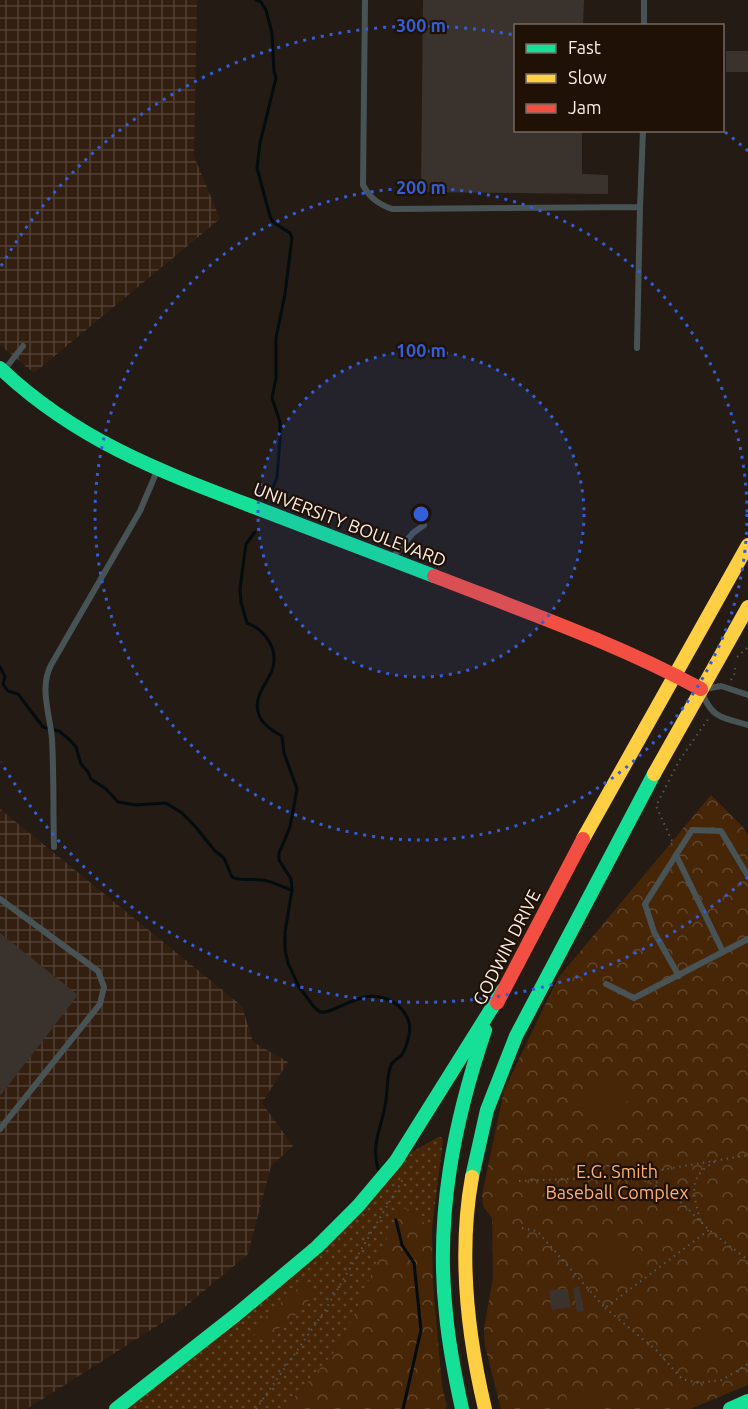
<svg xmlns="http://www.w3.org/2000/svg" width="748" height="1409" font-family="Ubuntu,sans-serif">
<style>
.industrial{fill:url(#industrial-grid)}
.grass{fill:url(#grass-dots)}
.forest{fill:url(#forest-crowns)}
.garden{fill:#462607}
.lines{fill:none;stroke-linecap:round;stroke-linejoin:round}
.stream{stroke:#030c0f;stroke-width:3}
.building{fill:#3a332d}
.path{stroke:#535859;stroke-width:2;stroke-dasharray:1.5 4.5;stroke-linecap:butt}
.lane{stroke:#485356;stroke-width:6}
.fast{stroke:#16e098;stroke-width:14}
.slow{stroke:#ffcf43;stroke-width:14}
.jam{stroke:#f24e42;stroke-width:14}
.ring{fill:none;stroke:#335ed9;stroke-width:3;stroke-dasharray:3 6}
.labels{text-anchor:middle;dominant-baseline:central;stroke-width:4.5;stroke-linejoin:round;paint-order:stroke}
.street-label{font-size:18px;fill:#f9eee6;stroke:#1f1106}
.park-label{font-size:18px;fill:#fcb071;stroke:#1f1106}
.centre{fill:#335ed9;stroke:#1f1106;stroke-width:3}
.ring-label{font-size:18px;text-anchor:middle;font-weight:bold;fill:#335ed9;stroke:#1f1106;stroke-width:4.5;stroke-linejoin:round;paint-order:stroke}
</style>
<defs>
<pattern id="industrial-grid" width="8" height="8" patternUnits="userSpaceOnUse" patternTransform="scale(1.5)"><rect width="8" height="8" fill="#321f10"/><path d="M0 4h8M4 0v8" fill="none" stroke="#504033"/></pattern>
<pattern id="grass-dots" width="8" height="8" patternUnits="userSpaceOnUse" patternTransform="scale(1.5)"><rect width="8" height="8" fill="#462607"/><path d="M2 2h.1M6 6h.1" fill="none" stroke="#61462b" stroke-width="1.8" stroke-linecap="round"/></pattern>
<pattern id="forest-crowns" width="20" height="18" patternUnits="userSpaceOnUse" patternTransform="scale(1.5)"><rect width="20" height="18" fill="#462607"/><path d="M2 6a3 3 0 1 1 6 0M12 15a3 3 0 1 1 6 0" fill="none" stroke="#61462b"/></pattern>
</defs>
<rect width="100%" height="100%" fill="#231b14"/>
<path class="industrial" d="M0 0H197L194 156 220 219 34 373 0 345Z
M0 809 242 1006 253 1042 288 1062 262 1103 293 1146 271 1166 248 1254 179 1312 27 1409H0Z"/>
<path class="grass" d="M438 1137H441L443 1140 432 1229 408 1209 345 1335 333 1354 283 1409H126L409 1154Z"/>
<path class="forest" d="M711 795 743 827 748 836V1385L690 1409H501L485 1346 484 1329 493 1277 492 1218 483 1206 482 1195 504 1090 558 978Z
M402 1208 408 1209 432 1229 433 1284 442 1386 447 1406 445 1409H283L333 1354 345 1335 387 1238 399 1212Z
M303 1284 311 1285 317 1291 290 1321 262 1340 257 1339 254 1336C256 1320 290 1296 303 1284Z"/>
<path class="garden" d="M603 1073 632 1095 609 1124 580 1102Z
M617 1234 638 1259 615 1278 594 1253Z
M710 1319 734 1341 713 1364 689 1342Z
M595 1386 603 1409H571L566 1396Z"/>
<g class="lines">
<path class="stream" d="M256 0 261 2 266 10 272 33 274 71 276 78 260 143 257 168 270 216 273 222 290 233 292 238 285 294 276 338V378L272 398 280 422V440L277 477 272 490
M255 532 246 544 240 589 241 602 247 623C264 629 278 648 273 667 271 677 262 686 259 696 252 717 267 728 282 736L284 753 297 789 290 827 279 853V860L291 879 292 890 285 932V950L288 963 299 987 314 1007 320 1012H326C339 1008 351 1000 365 997 389 992 417 1013 408 1039 407 1044 404 1052 401 1056 397 1059 393 1061 391 1065 386 1078 388 1093 385 1106 381 1129 371 1144 378 1169
M0 667 5 677 3 684 8 691 18 694 43 727 59 731 69 739 76 747 81 764 88 772 91 779 106 789 118 802 136 805 166 803 182 813 194 825 215 851 224 858 232 877C243 882 251 878 262 880 272 881 282 887 291 890
M396 1220 402 1245 414 1263 421 1330 403 1409"/>
</g>
<path class="building" d="M423 0H584L583 26H516V130H582V174L608 175V194L421 192Z
M726 51H748V72H726Z
M0 933 78 995 0 1096Z
M579 1286 584 1311 577 1313 573 1288Z
M567 1288 571 1307 552 1310 549 1291Z"/>
<g class="lines">
<path class="path" d="M737 657 748 647
M731 680 736 671 733 664
M672 841 656 806 679 761 708 719
M626 1176 748 1155
M519 1181 620 1177 638 1178 659 1187 682 1203 709 1230 748 1260
M700 1220C693 1191 687 1177 716 1161
M522 1228 537 1231 605 1308 709 1230
M605 1308 656 1350 682 1379 698 1383 722 1380 748 1364
M256 1409 324 1312 403 1179"/>
<path class="lane" d="M365 0 363 185C370 198 378 204 392 209L640 207 643 130
M644 26V0
M637 348 640 207
M5 369 23 346
M393 557 413 533 424 525
M705 689 721 686 748 695
M703 695C713 719 724 718 748 725
M54 847C53 811 54 775 52 739 50 714 39 688 51 665L140 511 157 471
M676 855 723 952
M0 899 98 971 104 987 100 1004 0 1129
M679 976 654 932 645 904 692 830 721 831 748 876
M606 984 634 998 748 939"/>
<path class="fast" d="M0 368C76 440 159 471 254 507 314 530 374 553 434 576
M472 1177 487 1110 516 1036 654 774
M116 1409 237 1314 317 1247 358 1206 396 1161 503 990
M462 1409C455 1377 449 1346 446 1314 435 1216 454 1122 485 1030
M730 1409 748 1401"/>
<path class="slow" d="M654 774 748 607
M583 839 748 545
M472 1177C458 1254 467 1333 485 1409"/>
<path class="jam" d="M434 576C524 611 616 643 701 689
M497 1003 583 839"/>
</g>
<circle cx="421" cy="514" r="163" fill="#335ed9" fill-opacity=".12"/>
<g class="ring">
<circle cx="421" cy="514" r="163"/>
<circle cx="421" cy="514" r="326"/>
<path d="M748 877A488 488 0 0 1 1 762M1 266A488 488 0 0 1 514 35M725 132A488 488 0 0 1 748 151"/>
</g>
<g class="labels">
<g class="street-label">
<text transform="translate(350 524) rotate(21)">UNIVERSITY BOULEVARD</text>
<text transform="translate(506 947) rotate(-63)">GODWIN DRIVE</text>
</g>
<g class="park-label">
<text x="617" y="1171">E.G. Smith<tspan x="617" dy="21">Baseball Complex</tspan></text>
</g>
</g>
<circle cx="421" cy="514" r="9" class="centre"/>
<g class="ring-label">
<text x="421" y="32">300 m</text>
<text x="421" y="194">200 m</text>
<text x="421" y="357">100 m</text>
</g>
<rect x="514" y="24" width="210" height="108" fill="#1f1106" stroke="#766960" stroke-width="1.5"/>
<rect x="526" y="44" width="30" height="9" fill="#16e098" stroke="#766960" stroke-width="1.5"/>
<text x="568" y="54" font-size="18" fill="#f9eee6">Fast</text>
<rect x="526" y="74" width="30" height="9" fill="#ffcf43" stroke="#766960" stroke-width="1.5"/>
<text x="568" y="84" font-size="18" fill="#f9eee6">Slow</text>
<rect x="526" y="104" width="30" height="9" fill="#f24e42" stroke="#766960" stroke-width="1.5"/>
<text x="568" y="114" font-size="18" fill="#f9eee6">Jam</text>
</svg>
